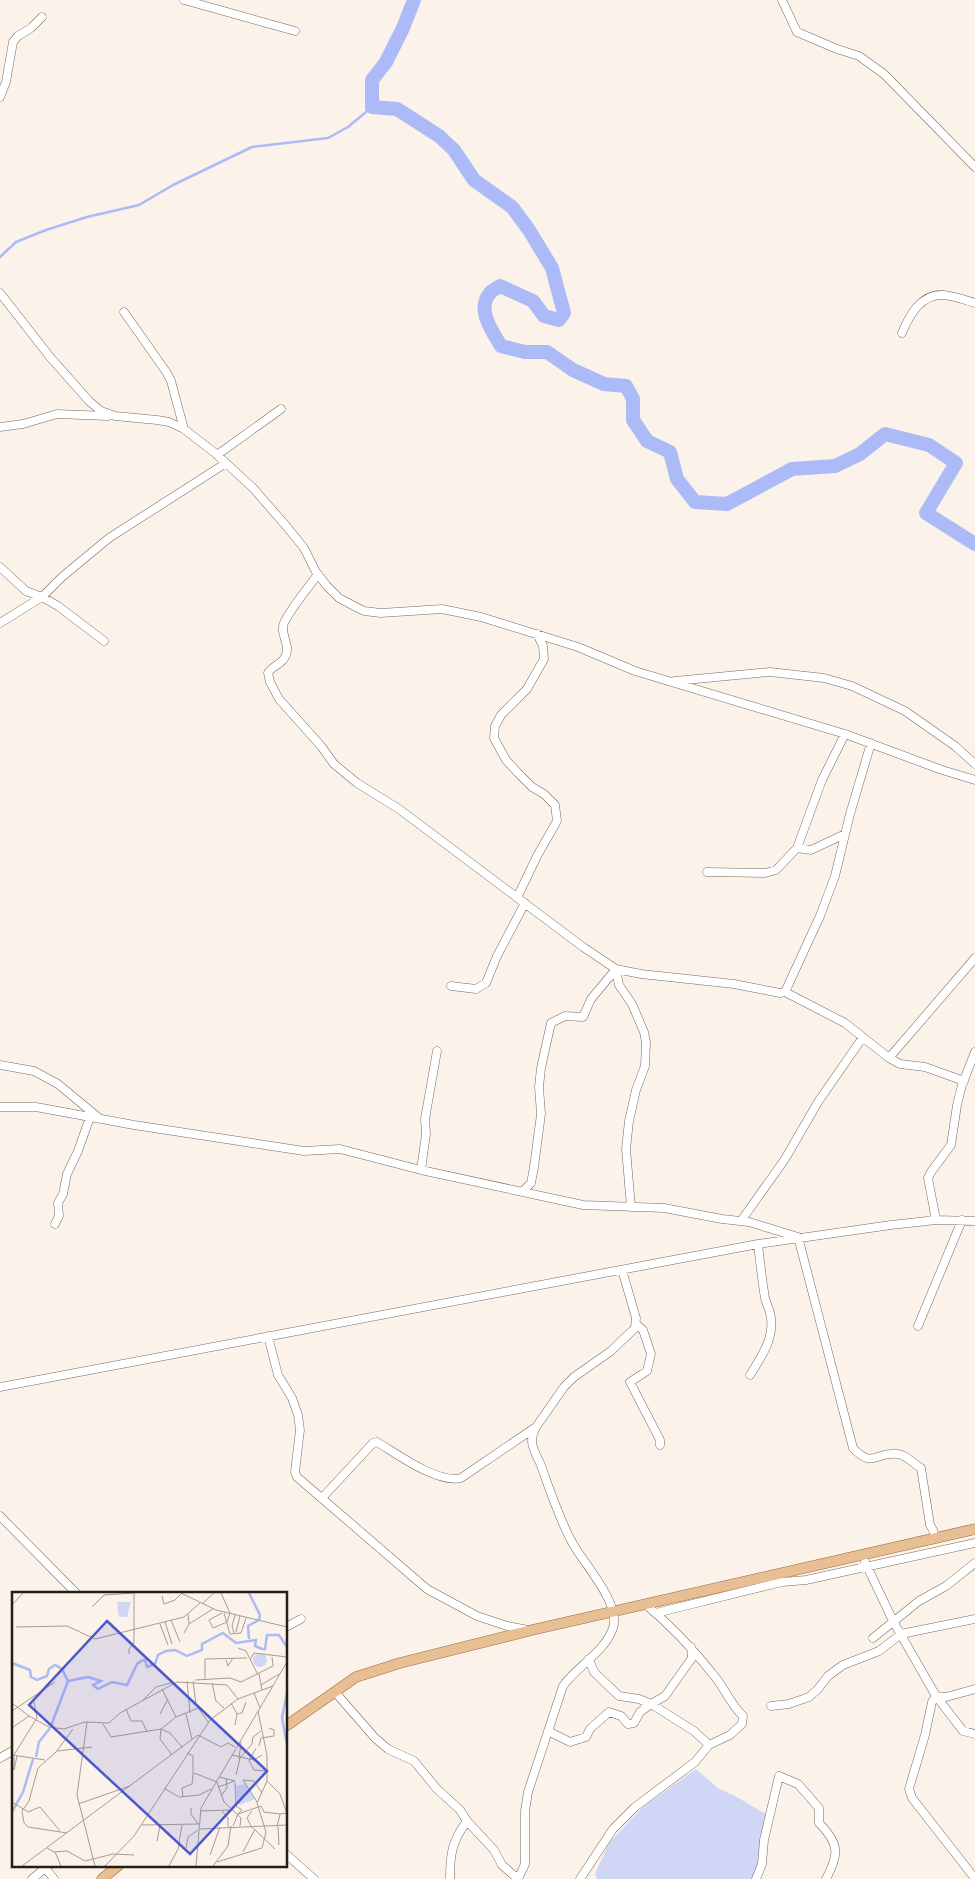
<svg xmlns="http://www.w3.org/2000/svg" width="975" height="1879" font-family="'Fira Sans',sans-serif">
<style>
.green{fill:#d0d7f6}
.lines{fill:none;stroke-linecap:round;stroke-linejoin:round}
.stream{stroke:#acbaf8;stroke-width:2.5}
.river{stroke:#acbaf8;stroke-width:14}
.minor-casing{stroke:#7c6855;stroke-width:9}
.major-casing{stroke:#9a6b39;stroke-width:11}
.minor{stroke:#fff;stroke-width:8}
.major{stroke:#e8bf94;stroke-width:10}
.inset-river{fill:none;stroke:#acbaf8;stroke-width:2.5}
.inset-road{fill:none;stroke:#a69d95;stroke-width:1}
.view{fill:#4d58cd;fill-opacity:0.15;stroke:#4d58cd;stroke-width:2.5}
.inset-edge{fill:none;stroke:#261e16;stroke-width:2.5}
</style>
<rect width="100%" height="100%" fill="#fbf2ea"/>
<path class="green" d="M696 1769 718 1788 737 1797 767 1815 755 1879H597L595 1874 609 1843 643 1807Z"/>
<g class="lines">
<path class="stream" d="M0 257 16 242 46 230 87 217 139 205 173 185 252 147 328 138 348 127 372 107"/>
<path class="river" d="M414 0 403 28 386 62 372 80V107L397 109 439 136 454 150 474 180 512 207 529 230 552 268 564 313 559 320 544 316 533 301 500 286C497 288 492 290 490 293 476 309 492 331 501 346L525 352H547L573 370 604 384 626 386 633 399V420L647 441 670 452 677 479 695 502 727 504 792 469 835 466 860 454 885 434 929 445 956 463 926 513 975 544"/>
<g class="minor-casing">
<path id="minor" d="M184 0 295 31
M782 0 797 32 837 49 859 56 884 74 975 167
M0 97 6 82 13 42 18 36 31 28 42 17
M0 293 50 357 90 402 101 411 115 416 157 420 169 422 184 429 215 453 253 488 287 527 304 548 316 572 327 586 339 598 354 606 364 611 381 613 442 609 481 617 578 647 635 671 845 734 942 770 975 780
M124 312 167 373 171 381 184 429
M902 333C909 316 921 293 944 295 954 296 965 300 975 303
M0 427 23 424 57 414 108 416
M217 455 281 409
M0 567 26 591 42 597 58 606 104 641
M318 574C309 587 290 609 284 623 279 634 292 646 285 657 282 664 272 666 268 673L270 682 279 699 321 746 334 764 357 783 399 809 583 947 616 969 641 974 734 984 780 993 785 992 820 916 835 876 850 814 871 743
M0 623 42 597 62 577 109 538 226 463
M675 681 770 672 824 678 852 686 905 711 955 746 975 764
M797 848 822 780 845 734
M707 872 765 873 776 870 797 848 811 850 845 834
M517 898 537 856 557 821 555 805 544 794 532 787 518 773 506 760 494 738 495 726 501 715 527 689 544 659 543 646 537 634
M616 969 619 985 632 1004 644 1032 646 1042 645 1066 636 1090 629 1121 626 1149 631 1207
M451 986 476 989 486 983 497 956 525 903
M785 992 845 1023 889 1058 900 1064 925 1067 964 1081
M889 1058 975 958
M0 1065 34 1071 58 1084 99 1118
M0 1107H36L134 1125 304 1151 340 1149 421 1170 583 1205 664 1208 722 1219 749 1222 798 1237 853 1448C873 1469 874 1452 897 1454 905 1454 914 1464 921 1468L930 1525 933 1530 935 1538
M421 1170 426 1134 425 1119 437 1051
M523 1191 531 1183 534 1167 541 1114 539 1087 541 1068 551 1023 565 1016 583 1017 591 999 616 969
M936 1220 928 1178 931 1172 951 1145 957 1105 962 1085 975 1052
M741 1221 785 1159 818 1102 863 1037
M55 1224 59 1216 58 1203 63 1194 67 1174 78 1151 90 1117
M636 1324 643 1330 651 1354 647 1371 630 1382 660 1440V1445
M918 1326 962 1220
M268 1336 278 1375 292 1398 298 1415 300 1430 295 1472 297 1477 427 1589 477 1616 507 1626 528 1630
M750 1375C762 1356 776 1336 770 1313 769 1308 766 1303 765 1298 762 1280 760 1262 758 1244
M0 1387 758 1244 891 1225 936 1220 975 1221
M322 1498 373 1443 377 1442C397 1454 438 1484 461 1478L536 1427 564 1387 574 1377 611 1351 635 1328 636 1318 622 1270
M0 1516 76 1593
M865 1562 893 1621 936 1696 963 1731 975 1734
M656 1613 782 1582 806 1580 975 1543
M286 1627 301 1619
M873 1638 919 1601 946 1586 975 1563
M589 1659 594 1672 619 1696 639 1699 651 1704 694 1731 709 1745 730 1735 742 1724 743 1716C731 1705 726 1691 716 1678 694 1650 673 1627 645 1604
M335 1692 375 1738 388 1749 414 1761 437 1789 460 1810 467 1821 494 1850 502 1865 518 1879
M771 1706 789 1704 809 1697 818 1689 828 1676 843 1665 879 1651 901 1634 975 1619
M548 1731 570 1742 586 1737 590 1729 609 1712 621 1716 628 1724 634 1723 640 1712 651 1704 665 1696 692 1658 691 1647
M0 1758 14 1750
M286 1854 314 1879
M45 1868 54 1879
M973 1876 912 1798 909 1789 925 1735 932 1702 936 1696 946 1697 975 1689
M32 1879 49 1865
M450 1879C450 1854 452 1841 467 1821
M518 1879 525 1864V1811L528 1792 563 1686C577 1666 605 1652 613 1628 621 1604 585 1565 573 1544 559 1519 550 1490 540 1463 537 1457 532 1448 532 1441 532 1437 534 1431 536 1427
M580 1879 613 1829 635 1807 695 1762 709 1745
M756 1879 762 1864 764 1840 779 1776 798 1784 819 1808V1823C840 1844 839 1855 826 1879"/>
</g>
<g class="major-casing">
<path id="major" d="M286 1726 356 1677 400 1663 532 1630 975 1529
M102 1879 119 1865"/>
</g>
<use href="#minor" class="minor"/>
<use href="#major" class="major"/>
</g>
<g transform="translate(12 1592)">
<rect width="275" height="275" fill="#fbf2ea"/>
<path d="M105 10H119L115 25H107ZM241 68a7 7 0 1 1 14 0a7 7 0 1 1-14 0ZM233 192 243 207 228 213 225 211 224 194Z" fill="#d0d7f6"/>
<path class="inset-river" d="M237 1 248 23 247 28 236 34 237 47M0 71 18 78 19 85 25 88 35 84 37 77 43 73 50 77 56 89 76 85 89 89 81 93 86 97 100 90 115 93 125 72 129 69 133 68 135 75 143 72 146 63 154 59 163 58 175 64 190 58V52L211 41 224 51 244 48 243 54 250 57H253L255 43H267L275 55M275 101 270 126 275 153M39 134 56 89M24 165 27 150 38 136M0 220 11 200 21 167"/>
<path class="inset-road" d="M169 1 204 18 275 35M209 1 218 21 215 30 201 36 197 28 210 21M150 4 152 12 163 8 170 1M190 12 202 1M0 13 11 1M80 15 92 3 122 1V51L117 57V62M212 21 218 42 229 41 234 26M159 28 168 50M153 30 160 52M148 32 156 53M177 32 201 17M4 35 55 34 83 47 172 25 188 11M224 40 228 24M172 41 177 32 176 22M222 41 220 34 223 23M226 56 234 59 246 83M214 68 216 74 221 66M238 68 242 61 275 65M247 82 250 98M193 87V67L235 66M183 88 218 86 229 90 261 74 260 65M175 89 178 121M181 89 184 113 196 130M200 91 204 109 212 116M249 93 267 82M242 101 248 116M130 109 144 95 162 90M0 111 17 124M219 111 225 122 223 133M114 117 119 129H130L135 140M0 119 43 90M246 119 255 163V189L268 202 275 221M148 122 156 107M174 122 180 147M225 122 230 121 234 110M164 125 186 116M75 130 65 203 83 274M91 132 99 145 149 137 164 125 150 97M0 136 17 124 37 135 52 137 73 130 97 131 108 121 165 90 215 93 226 107M247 154 249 146 262 144V138L257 136M244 156 237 169 242 178 255 179M45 159 80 155M0 163 33 168M160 163 148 147 149 137 158 141 170 155M220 163 242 168 250 163M2 165V178L5 164M0 166 25 126 22 110M227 167 229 150M182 181 205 190 212 210 229 226 228 234M224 183 228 166 240 152 241 145 249 139M223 191 224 214 230 218 226 222M206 195 223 189 207 185M152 196 167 205 187 203 199 197M209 204 215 196 214 186M171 205 170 196 180 192 181 183V164L175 161M0 210 16 220 28 215 48 239M245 210 231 188 242 189 250 201M66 212 118 194M179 216V222L186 232M188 219 219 218M210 219 216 226V235M240 219 235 226 240 236M252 220 268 222M130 233 187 232M221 234 226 222 249 214 252 220M265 235 268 222 275 221M266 235 267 253M241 236 263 257M188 237 275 233M55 241 16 235 12 231 10 219 17 209 26 176 44 160 61 137M145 249 148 233M35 256 42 260 55 259 73 269 101 262 122 263M174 256 176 245 186 238M43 260 49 274M231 260 243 237M198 263 208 235M205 270 250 256 254 240 245 211 255 189M10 274 186 143 209 155 216 151 223 155M93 274 122 244 198 128 226 107 261 94M157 274 166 257 170 233M184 274 189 216 275 70M201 274 216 254 219 234"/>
<path class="view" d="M95 29 255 179 178 262 17 113Z"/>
<rect width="275" height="275" class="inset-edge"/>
</g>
</svg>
